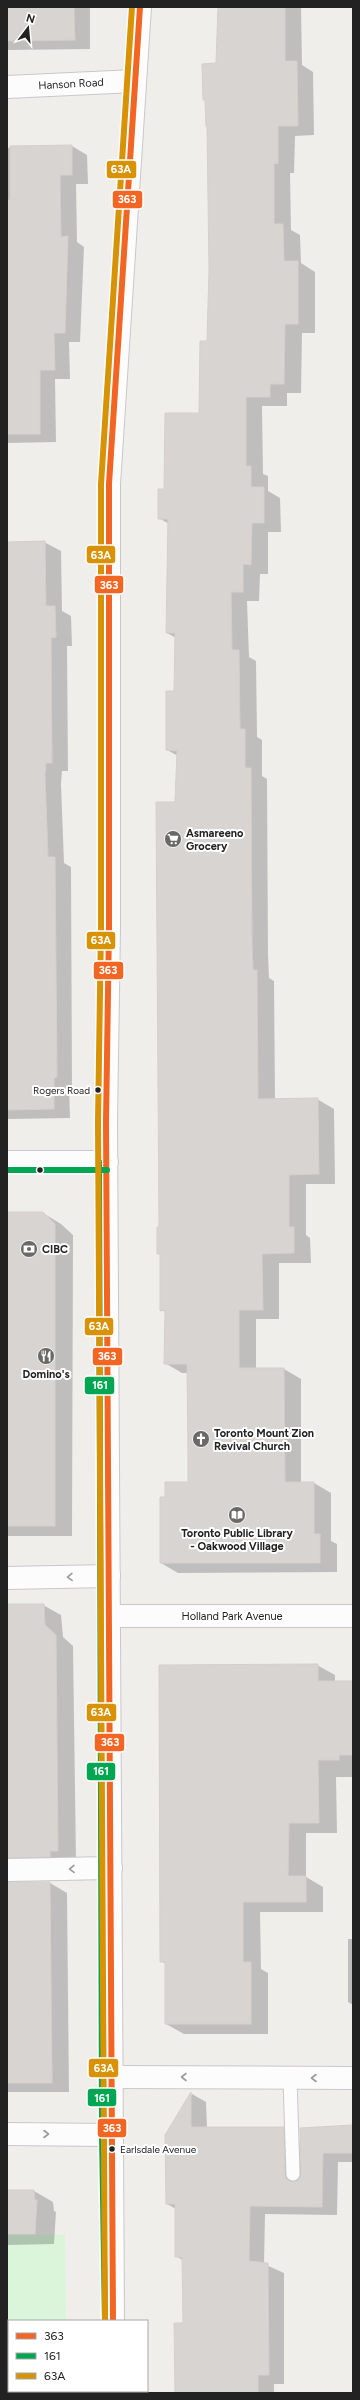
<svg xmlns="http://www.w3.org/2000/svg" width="360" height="2400" font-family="Figtree,sans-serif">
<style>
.park{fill:#daf5da}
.shadow{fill:#0003}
.building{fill:#d7d4d2;stroke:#d3d0cc}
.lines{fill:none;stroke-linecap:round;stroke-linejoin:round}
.service-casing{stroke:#c9c8c7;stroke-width:15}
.minor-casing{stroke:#c9c8c7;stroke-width:24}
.tertiary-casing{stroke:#c9c8c7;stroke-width:24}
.service{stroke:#fdfcfc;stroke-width:13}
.minor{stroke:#fdfcfc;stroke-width:22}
.tertiary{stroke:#fdfcfc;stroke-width:22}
.bus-1-casing{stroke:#fff;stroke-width:9}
.bus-2-casing{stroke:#fff;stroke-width:9}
.bus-3-casing{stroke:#fff;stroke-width:9}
.bus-1{stroke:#f26522;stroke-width:6}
.bus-2{stroke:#00a651;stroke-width:6}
.bus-3{stroke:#d79205;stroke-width:6}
.oneway{stroke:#9a9a9a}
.bus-dot{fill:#222;stroke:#fff;stroke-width:1.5}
.labels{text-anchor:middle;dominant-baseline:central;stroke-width:4;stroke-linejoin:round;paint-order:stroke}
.bus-label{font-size:10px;fill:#222;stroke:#fff;text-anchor:end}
.street-label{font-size:11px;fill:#222;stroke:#fff}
.poi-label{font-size:11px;font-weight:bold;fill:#222;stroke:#fff;text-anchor:start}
.line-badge{stroke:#fff;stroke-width:1.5}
.badge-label{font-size:11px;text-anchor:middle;font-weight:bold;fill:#fff}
</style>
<rect width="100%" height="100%" fill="#f0eeeb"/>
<path class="park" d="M7 2234 65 2235 66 2321H9V2387H7Z"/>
<path class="shadow" d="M7 7H90V49L7 50Z
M218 7H301L302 65 313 72 314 135 295 136 294 173H290L291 230 300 235 301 263 315 272V333H302L301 393H287V406H262L263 474 268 476V491L280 498 281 532H268V574H260L259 601H247L249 657 256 661 257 737 262 740V776L267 779 268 955 269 978 274 981 275 1100 317 1099 334 1109 335 1184H306V1235L310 1238 311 1263H279V1319H256V1369H284L301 1379V1483H314L331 1493V1541L337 1544V1572L178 1573 161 1563 166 1498 189 1483 188 1373H182L165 1363 166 1312 161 1310V1255L158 1253 178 756 167 750 175 692 176 638 167 633 169 524 159 518 200 414 208 342 210 271 208 127 206 101 204 99 217 64Z
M72 146 87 155 88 184H76L77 242 84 247 80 342H69L70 379H55L56 442 7 443V148Z
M44 542 61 551 62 611 71 616 72 646H67L68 771H62L61 784 64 863 71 867 72 1086H69L70 1118 7 1119V543Z
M7 1213H43L61 1224 73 1235 72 1536H7Z
M7 1605H43L61 1615 63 1637 73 1646 76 1861 13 1874 12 1881 13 1883H50L67 1893 69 2092H7Z
M317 1665 335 1675V1682H353V1777H336L337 1833H306V1877L323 1887V1912H260L261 1969 268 1973V2034H184L166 2024V1964L161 1961Z
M348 1939H353V2005L348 2002Z
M192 2094 206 2102 207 2128H283L299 2137 300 2163 324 2126H353V2162H338L337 2215 265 2214 264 2264 284 2273V2384H274V2393H175L184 2324V2261L176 2256V2209L167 2204 166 2136Z
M7 2191H34L53 2202 54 2211 56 2212 54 2244 7 2245Z"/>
<path class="building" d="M7 7H74L75 40 7 41Z
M218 7H285V61H297L298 126H278V164L274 163V224H283L284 261H298V324H285L284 384H270V397H246V466H251V487H264V523H252L251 565 243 564V592H231L232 650H239L240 729H245V768H251L252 944 253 970H257L258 1099 318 1098 319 1174 289 1175V1227H294V1253L262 1254 263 1310H239V1368H284L285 1482H314V1534H320V1563H160V1497H165V1482H188V1454L187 1364H164L165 1310 160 1311V1254H157V1227H159L156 802H175L177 751 166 750V691H174L175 633H166L168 519H158V489H164L165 413H199L200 341H207L209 270 207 127H206L205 100H203L202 64 216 63Z
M72 145V175H60L61 237 68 236 65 333H54L55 370H40V434H7V200H10V146Z
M45 541 46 606H55L56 637 51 638 52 763H46L45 774 48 857H55L57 1077 54 1078V1109L7 1110V542Z
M7 1212H43L55 1224V1526H7Z
M7 1604H44L45 1625 56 1635 58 1851H50V1857L7 1858Z
M318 1664V1681H353V1755H339V1760H318L319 1823H289L288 1876H306V1902H243V1962H251V2024H165V1962H160L159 1665Z
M7 1882H50L52 2083H7Z
M191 2092V2127H284L285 2174 286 2179 293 2182 298 2181 301 2174 300 2128 353 2125V2153H323L322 2207 250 2206 249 2261 268 2263 269 2375H258V2393H175L174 2323H183L182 2257H175V2204H166L165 2135Z
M7 2190H34L35 2200H37L35 2234H7Z"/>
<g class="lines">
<g class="service-casing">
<path id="service" d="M290 2078 293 2174"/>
</g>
<g class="minor-casing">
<path id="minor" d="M7 87 135 81
M7 1578 109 1576
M110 1616H353
M7 1870 111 1868
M111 2077 353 2078
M7 2134 110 2135"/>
</g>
<g class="tertiary-casing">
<path id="tertiary" d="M7 1162H107
M113 2321 106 1122 109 928V484L140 7
M114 2391V2393"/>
</g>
<use href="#service" class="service"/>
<use href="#minor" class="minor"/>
<use href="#tertiary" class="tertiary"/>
<g class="bus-1-casing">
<path id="bus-1" d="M113 2321 106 1122 109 928V484L140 7"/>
</g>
<g class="bus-2-casing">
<path id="bus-2" d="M99 1162 102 2135 105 2321
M7 1170H107"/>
</g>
<g class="bus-3-casing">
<path id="bus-3" d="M105 2321 98 1122 101 928V484L132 7"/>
</g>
<use href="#bus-1" class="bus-1"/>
<use href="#bus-2" class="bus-2"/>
<use href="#bus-3" class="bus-3"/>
</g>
<defs><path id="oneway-chevron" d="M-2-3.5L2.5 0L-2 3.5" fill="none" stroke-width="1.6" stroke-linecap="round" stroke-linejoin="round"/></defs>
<g class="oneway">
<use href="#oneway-chevron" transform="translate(70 1577) rotate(179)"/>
<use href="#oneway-chevron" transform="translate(72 1869) rotate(179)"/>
<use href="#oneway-chevron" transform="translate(184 2077) rotate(-180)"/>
<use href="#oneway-chevron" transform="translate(314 2078) rotate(-180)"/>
<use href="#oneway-chevron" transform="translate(46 2134)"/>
</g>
<defs>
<g id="supermarket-disc" transform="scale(0.9)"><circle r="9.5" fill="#6a6968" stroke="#fff"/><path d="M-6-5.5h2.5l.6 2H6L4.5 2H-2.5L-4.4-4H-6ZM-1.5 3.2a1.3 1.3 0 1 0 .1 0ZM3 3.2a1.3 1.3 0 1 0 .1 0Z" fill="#fff"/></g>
<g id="bank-disc" transform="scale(0.9)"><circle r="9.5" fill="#6a6968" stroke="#fff"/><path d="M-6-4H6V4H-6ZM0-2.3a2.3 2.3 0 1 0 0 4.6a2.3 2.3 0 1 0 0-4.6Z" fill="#fff"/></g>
<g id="restaurant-disc" transform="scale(0.9)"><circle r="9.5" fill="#6a6968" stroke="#fff"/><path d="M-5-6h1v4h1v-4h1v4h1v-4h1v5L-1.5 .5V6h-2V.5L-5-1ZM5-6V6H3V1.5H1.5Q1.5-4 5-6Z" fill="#fff"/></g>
<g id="church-disc" transform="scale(0.9)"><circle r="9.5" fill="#6a6968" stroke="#fff"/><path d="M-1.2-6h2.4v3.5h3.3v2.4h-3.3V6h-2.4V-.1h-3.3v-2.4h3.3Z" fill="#fff"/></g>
<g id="library-disc" transform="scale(0.9)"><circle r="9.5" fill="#6a6968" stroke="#fff"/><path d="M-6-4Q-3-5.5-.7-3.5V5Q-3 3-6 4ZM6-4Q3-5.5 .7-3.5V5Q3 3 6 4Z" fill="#fff"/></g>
</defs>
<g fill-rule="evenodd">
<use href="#supermarket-disc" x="173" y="839"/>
<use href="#bank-disc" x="29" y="1249"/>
<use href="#restaurant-disc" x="46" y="1356"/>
<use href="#church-disc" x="201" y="1439"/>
<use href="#library-disc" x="237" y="1515"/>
</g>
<g class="bus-dot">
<circle cx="98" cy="1090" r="3.5"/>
<circle cx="40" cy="1170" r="3.5"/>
<circle cx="112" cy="2149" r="3.5"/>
</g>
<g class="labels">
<g class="bus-label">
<text x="90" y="1090">Rogers Road</text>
<text x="120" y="2149" text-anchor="start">Earlsdale Avenue</text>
</g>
<g class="street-label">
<text transform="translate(71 84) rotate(-3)">Hanson Road</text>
<text x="232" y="1616">Holland Park Avenue</text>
</g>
<g class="poi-label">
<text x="186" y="833">Asmareeno<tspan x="186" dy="13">Grocery</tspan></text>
<text x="42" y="1249">CIBC</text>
<text x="46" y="1374" text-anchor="middle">Domino's</text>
<text x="214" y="1433">Toronto Mount Zion<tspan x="214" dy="13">Revival Church</tspan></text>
<text x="237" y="1533" text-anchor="middle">Toronto Public Library<tspan x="237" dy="13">- Oakwood Village</tspan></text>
</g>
</g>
<g class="line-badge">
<rect x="106" y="160" width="31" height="19" rx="4" fill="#d79205"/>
<rect x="112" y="190" width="31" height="19" rx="4" fill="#f26522"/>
<rect x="86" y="545" width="30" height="19" rx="4" fill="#d79205"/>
<rect x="94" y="575" width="30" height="19" rx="4" fill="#f26522"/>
<rect x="86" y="931" width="30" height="19" rx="4" fill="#d79205"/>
<rect x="93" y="961" width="31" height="19" rx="4" fill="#f26522"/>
<rect x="84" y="1317" width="30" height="19" rx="4" fill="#d79205"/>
<rect x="92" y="1347" width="31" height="19" rx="4" fill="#f26522"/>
<rect x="84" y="1376" width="31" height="19" rx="4" fill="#00a651"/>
<rect x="86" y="1703" width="31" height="19" rx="4" fill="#d79205"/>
<rect x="94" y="1733" width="31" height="19" rx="4" fill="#f26522"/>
<rect x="86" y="1762" width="30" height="19" rx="4" fill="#00a651"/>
<rect x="88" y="2058" width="31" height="20" rx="4" fill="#d79205"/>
<rect x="87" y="2088" width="30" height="19" rx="4" fill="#00a651"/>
<rect x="97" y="2118" width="30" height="20" rx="4" fill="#f26522"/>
</g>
<g class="badge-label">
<text x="121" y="173">63A</text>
<text x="127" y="203">363</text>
<text x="101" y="559">63A</text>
<text x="109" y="589">363</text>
<text x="101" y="944">63A</text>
<text x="108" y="974">363</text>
<text x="99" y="1330">63A</text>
<text x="107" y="1360">363</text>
<text x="100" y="1389">161</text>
<text x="101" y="1716">63A</text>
<text x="110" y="1746">363</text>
<text x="101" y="1775">161</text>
<text x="104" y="2072">63A</text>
<text x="102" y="2102">161</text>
<text x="112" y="2132">363</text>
</g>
<rect width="360" height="2400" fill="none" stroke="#222222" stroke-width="16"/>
<rect x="8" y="2320" width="140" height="72" fill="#ffffff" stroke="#a7a7a7"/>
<rect x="16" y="2333" width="20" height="6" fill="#f26522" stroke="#a7a7a7"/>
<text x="44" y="2340" font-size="12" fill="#222222">363</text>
<rect x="16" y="2353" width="20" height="6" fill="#00a651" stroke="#a7a7a7"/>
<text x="44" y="2360" font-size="12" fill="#222222">161</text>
<rect x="16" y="2373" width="20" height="6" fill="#d79205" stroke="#a7a7a7"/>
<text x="44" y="2380" font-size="12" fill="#222222">63A</text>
<g transform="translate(28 28) rotate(16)" stroke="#ffffff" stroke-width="3" paint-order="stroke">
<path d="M0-3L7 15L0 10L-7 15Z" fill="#222222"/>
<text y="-6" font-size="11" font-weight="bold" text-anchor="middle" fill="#222222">N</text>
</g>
</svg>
